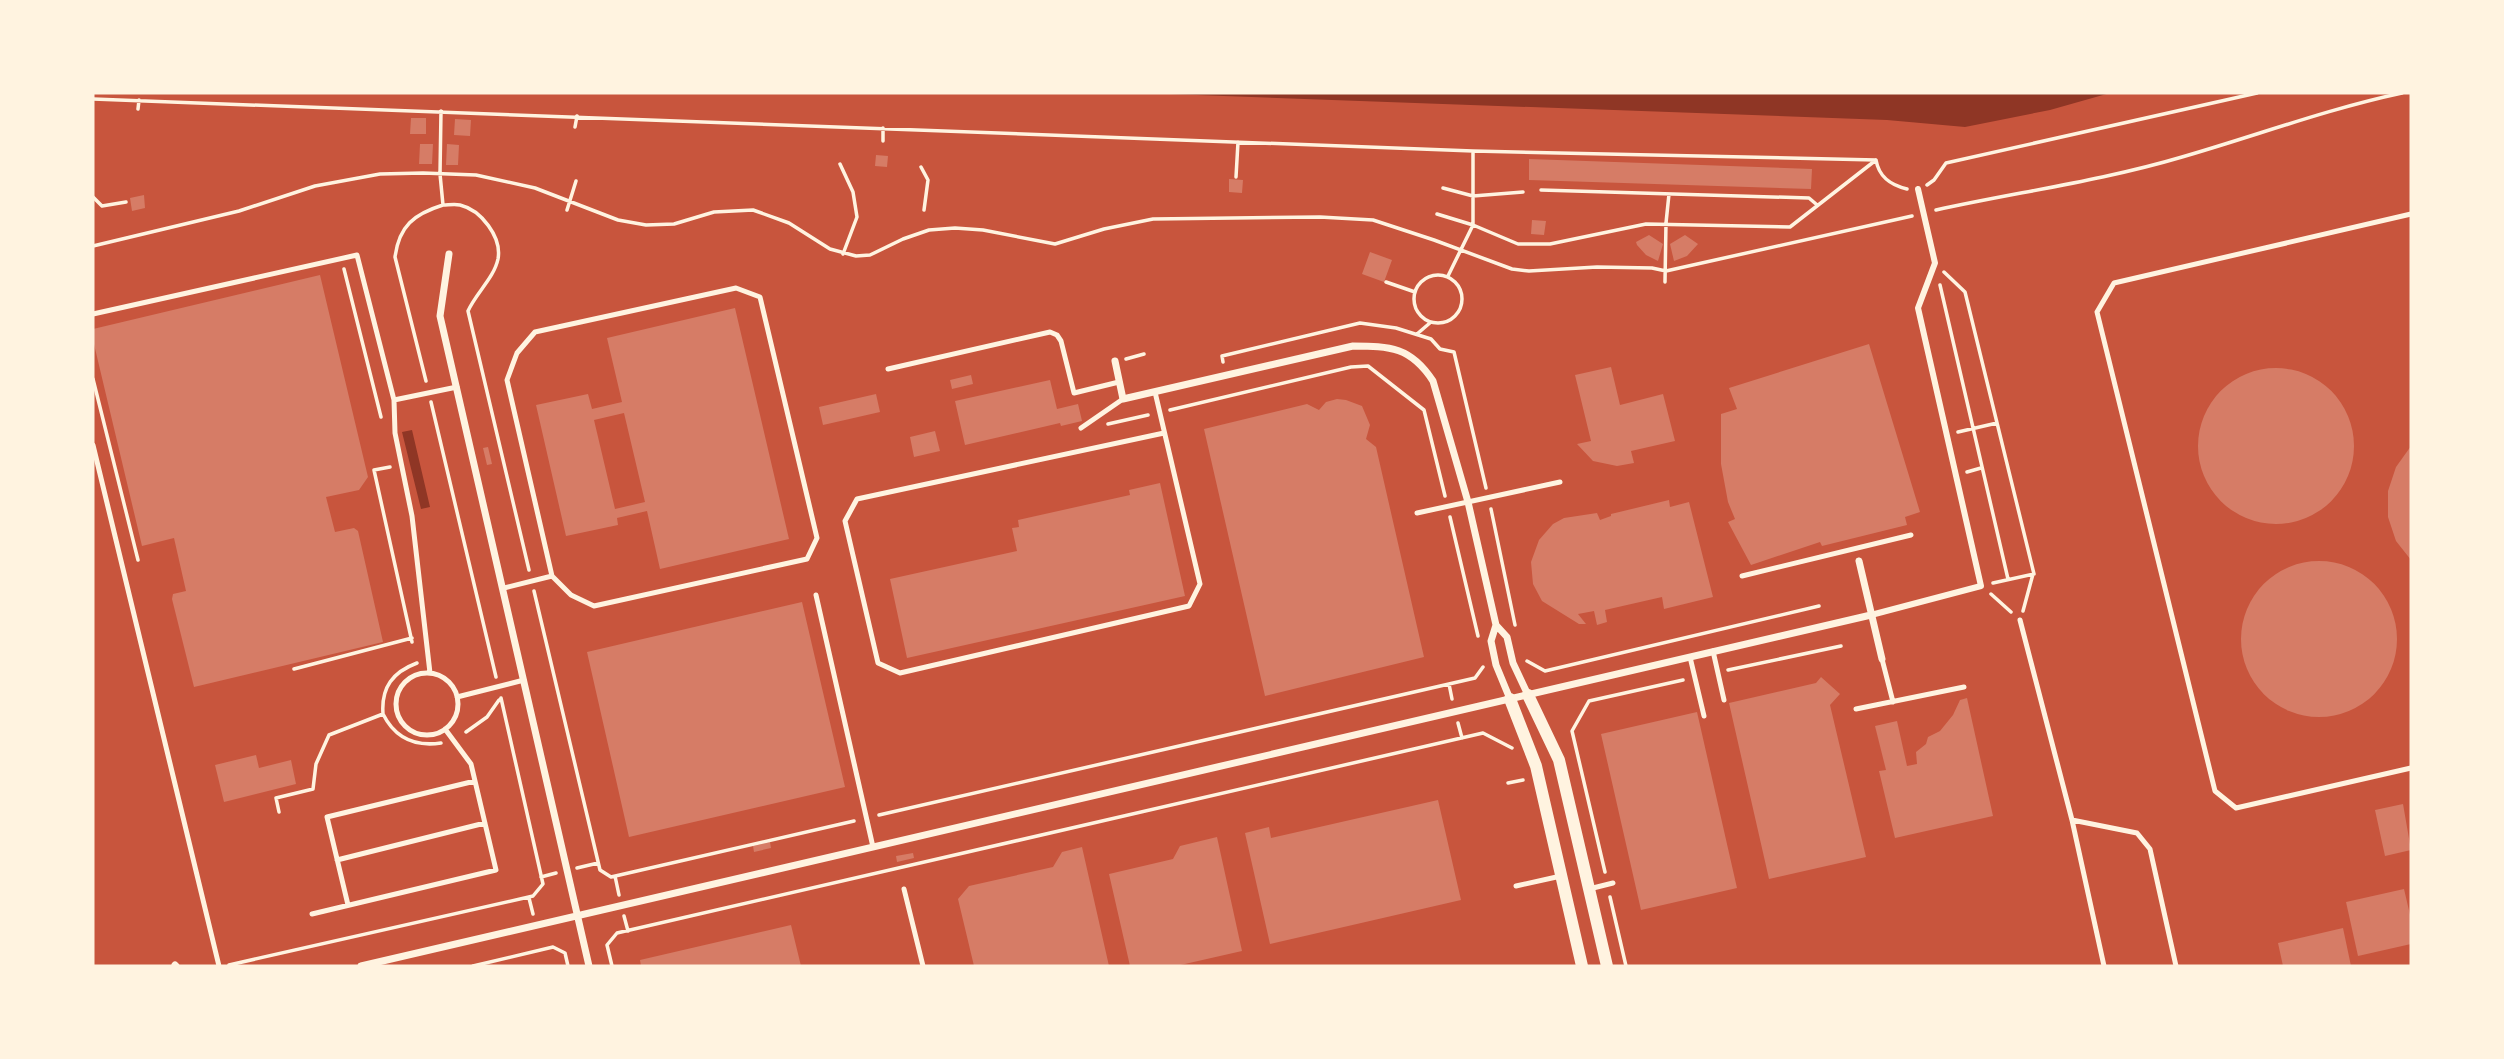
<svg xmlns="http://www.w3.org/2000/svg" width="2504" height="1059" font-family="'Playfair Display',serif">
<style>
.water{fill:#8f3625}
.building{fill:#d67c66;fill-rule:evenodd}
.lines{fill:none;stroke-linecap:round;stroke-linejoin:round}
.path{stroke:#fff3e0;stroke-width:3.5}
.service{stroke:#fff3e0;stroke-width:5}
.pedestrian{stroke:#fff3e0;stroke-width:6}
.minor{stroke:#fff3e0;stroke-width:7}
.tertiary{stroke:#fff3e0;stroke-width:12}
</style>
<rect width="100%" height="100%" fill="#c8553d"/>
<path class="water" d="M1142 93H2110L2050 110 1965 127 1887 120Z
M412 430 430 507 421 509 402 432Z"/>
<path class="building" d="M411 118H426V134H410Z
M455 119 471 120 470 136 454 135Z
M420 144H433L432 164H419Z
M447 144 459 145 458 165H446Z
M876 155 888 156 887 167 875 166Z
M1529 159 1812 169 1811 189 1529 180Z
M1229 179 1243 180 1242 193 1229 192Z
M144 195 145 208 132 211 130 198Z
M1532 220 1546 221 1544 235 1531 234Z
M1649 235 1663 244 1658 261 1646 255 1637 245 1636 242Z
M1685 235 1698 244 1687 256 1674 261 1670 244Z
M1370 252 1392 260 1384 282 1362 274Z
M320 275 368 477 359 490 326 497 335 532 354 528 358 531 383 642 194 687 172 599 173 594 186 591 174 538 142 546 93 340V329Z
M735 308 789 539 660 569 647 511 617 518 618 525 566 536 536 405 588 394 592 409 622 402 607 338ZM624 413 645 502 615 509 594 420Z
M1869 344 1920 512 1905 517 1907 525 1822 546 1820 542 1751 565 1728 522 1735 519 1728 502 1721 464V414L1737 409 1729 388Z
M1611 367 1620 405 1663 394 1675 441 1631 451 1634 463 1617 466 1593 461 1577 444 1591 441 1575 375Z
M2198 446a78 78 0 1 1 156 0a78 78 0 1 1-156 0Z
M971 375 973 384 952 389 950 380Z
M1050 380 1057 409 1078 404 1082 421 1061 426 1060 423 965 445 955 401Z
M876 394 880 412 823 425 819 407Z
M1337 399 1346 400 1362 406 1370 425 1366 439 1376 447 1424 657 1265 696 1204 429 1307 404 1319 410 1326 402Z
M935 431 940 451 914 457 910 437Z
M2411 446V560L2396 541 2388 517V491L2396 467Z
M488 447 492 464 487 465 483 448Z
M1160 483 1185 596 907 658 890 579 1017 551 1012 528 1019 527 1018 520 1130 495 1129 490Z
M1669 500 1670 507 1689 502 1713 597 1664 609 1662 597 1605 610 1607 622 1597 625 1594 611 1578 614 1586 624H1579L1542 601 1533 584 1531 562 1539 540 1553 524 1564 518 1597 513 1600 520 1611 516V514Z
M2241 639a78 78 0 1 1 156 0a78 78 0 1 1-156 0Z
M802 602 845 787 629 837 587 652Z
M1821 677 1840 694 1830 705 1866 857 1769 879 1729 703 1816 683Z
M1967 698 1993 816 1895 838 1879 771 1886 770 1875 726 1897 721 1907 766 1917 764 1916 752 1926 744 1928 737 1940 731 1953 715 1960 700Z
M1697 712 1737 888 1641 910 1601 734Z
M256 755 259 768 291 760 296 784 224 802 215 765Z
M1438 800 1461 900 1270 944 1245 833 1269 827 1271 838Z
M2403 804 2411 850 2385 856 2375 810Z
M1217 837 1242 951 1176 966H1130L1109 874 1173 859 1180 846Z
M770 842 771 848 754 852 753 846Z
M1082 847 1109 966H974L958 899 969 886 1053 867 1062 852Z
M913 853 914 858 897 862 896 856Z
M2404 889 2411 919V944L2358 956 2346 902Z
M791 925 801 966H641L640 960Z
M2343 928 2351 966H2283L2278 943Z"/>
<g class="lines">
<path class="path" d="M93 99 1473 151 1876 160C1879 177 1890 185 1907 189
M138 109 139 100
M441 111 440 174 443 205C448 205 455 204 460 205 481 210 502 237 498 259 494 278 476 293 468 311L529 570
M575 127 577 116
M883 141V128
M840 164 853 192 857 217 843 254
M921 167 928 180 924 210
M1236 177 1238 142
M1927 185 1934 180 1946 163 2257 93
M1443 188 1473 196 1523 192
M1541 190 1809 198 1816 204
M93 197 102 206 126 202
M567 210 576 181
M1936 210C2018 192 2101 181 2182 157 2255 136 2327 109 2402 93
M1437 214 1473 225 1518 244H1550L1646 224 1790 227 1876 160
M93 246 239 211 315 186 380 174 423 173 476 175 535 188 618 220 646 225 674 224 714 212 753 210 789 223 830 249 856 256 870 255 903 239 929 230 955 228 983 230 1055 244 1104 229 1153 219 1320 217 1373 220 1434 240 1512 269 1529 271 1597 267 1652 268 1666 271 1912 216
M344 269 381 417
M1944 272 1965 292 2034 574 1993 583
M1414 299a24 24 0 1 1 48 0a24 24 0 1 1-48 0Z
M1448 276 1473 225V151
M1386 282 1415 292
M1665 282 1666 223 1669 194
M1940 285 2008 579
M1417 334 1431 322
M1126 359 1144 354
M1223 362 1222 356 1360 323 1396 328 1431 339 1440 349 1454 352 1486 488
M93 379 138 560
M426 381 395 257C399 226 414 214 443 205
M431 402 496 677
M1170 410 1351 367 1368 366 1424 410 1445 496
M1108 424 1148 415
M1958 432 1997 423
M390 467 374 470 412 642
M1967 472 1981 468
M1491 509 1515 625
M1450 517 1478 636
M534 591 600 870 611 877 854 821
M1991 594 2011 612
M2023 611 2033 574
M1527 661 1545 671 1819 606
M294 669 412 638
M1728 670 1841 646
M1449 684 1452 699
M383 714C395 738 414 747 441 743
M1458 723 1462 738
M466 732 487 717 499 700
M1508 783 1523 780
M279 812 276 798 313 789 316 764 329 735 383 714C381 687 393 672 417 663
M879 815 1475 678 1483 667
M577 868 598 863
M1605 872 1572 731 1589 701 1683 680
M615 876 619 895
M541 877 556 873
M1610 897 1626 966
M529 898 533 914
M624 916 628 931
M229 965 533 896 543 884 501 698
M473 966 553 947 565 953 568 966
M612 966 607 945 617 933 1483 733 1512 748"/>
<path class="service" d="M2411 214 2114 283 2097 312 2215 791 2236 808 2411 768
M736 288 760 297 817 538 807 559 594 606 571 595 552 576 507 380 517 353 535 332Z
M93 314 357 255 394 400 395 433 412 516 430 673
M888 369 1050 332 1057 335 1061 341 1074 393 1119 382
M1155 392 1200 584 1189 606 900 673 878 663 845 521 857 499 1164 433
M394 400 457 387
M1081 428 1123 399
M93 445 219 966
M1417 513 1560 482
M1742 576 1911 535
M504 588 552 576
M816 595 873 847
M2020 620 2072 820 2104 966
M1713 651 1724 700
M1690 657 1704 716
M1882 659 1893 702
M396 704a31 31 0 1 1 62 0a31 31 0 1 1-62 0Z
M457 697 524 680
M1856 709 1964 687
M2072 820 2137 833 2150 849 2176 966
M337 860 485 823
M1516 886 1561 876
M904 889 923 966
M1589 889 1613 883
M348 905 327 817 475 781
M312 914 496 870 471 764 445 729"/>
<path class="pedestrian" d="M1871 615 1981 586 1918 308 1935 263 1918 189"/>
<path class="minor" d="M449 254 440 316 589 966
M1115 361 1123 399 1353 346C1390 346 1411 347 1433 381L1468 502 1496 625 1507 637 1513 663 1528 695
M1859 561 1882 659
M1496 625 1491 641 1496 665 1510 699
M175 965 176 966
M361 966 1871 615"/>
<path class="tertiary" d="M1528 695 1559 760 1607 966
M1510 699 1536 766 1582 966"/>
</g>
<rect width="2504" height="1059" fill="none" stroke="#fff3e0" stroke-width="189"/>
</svg>
